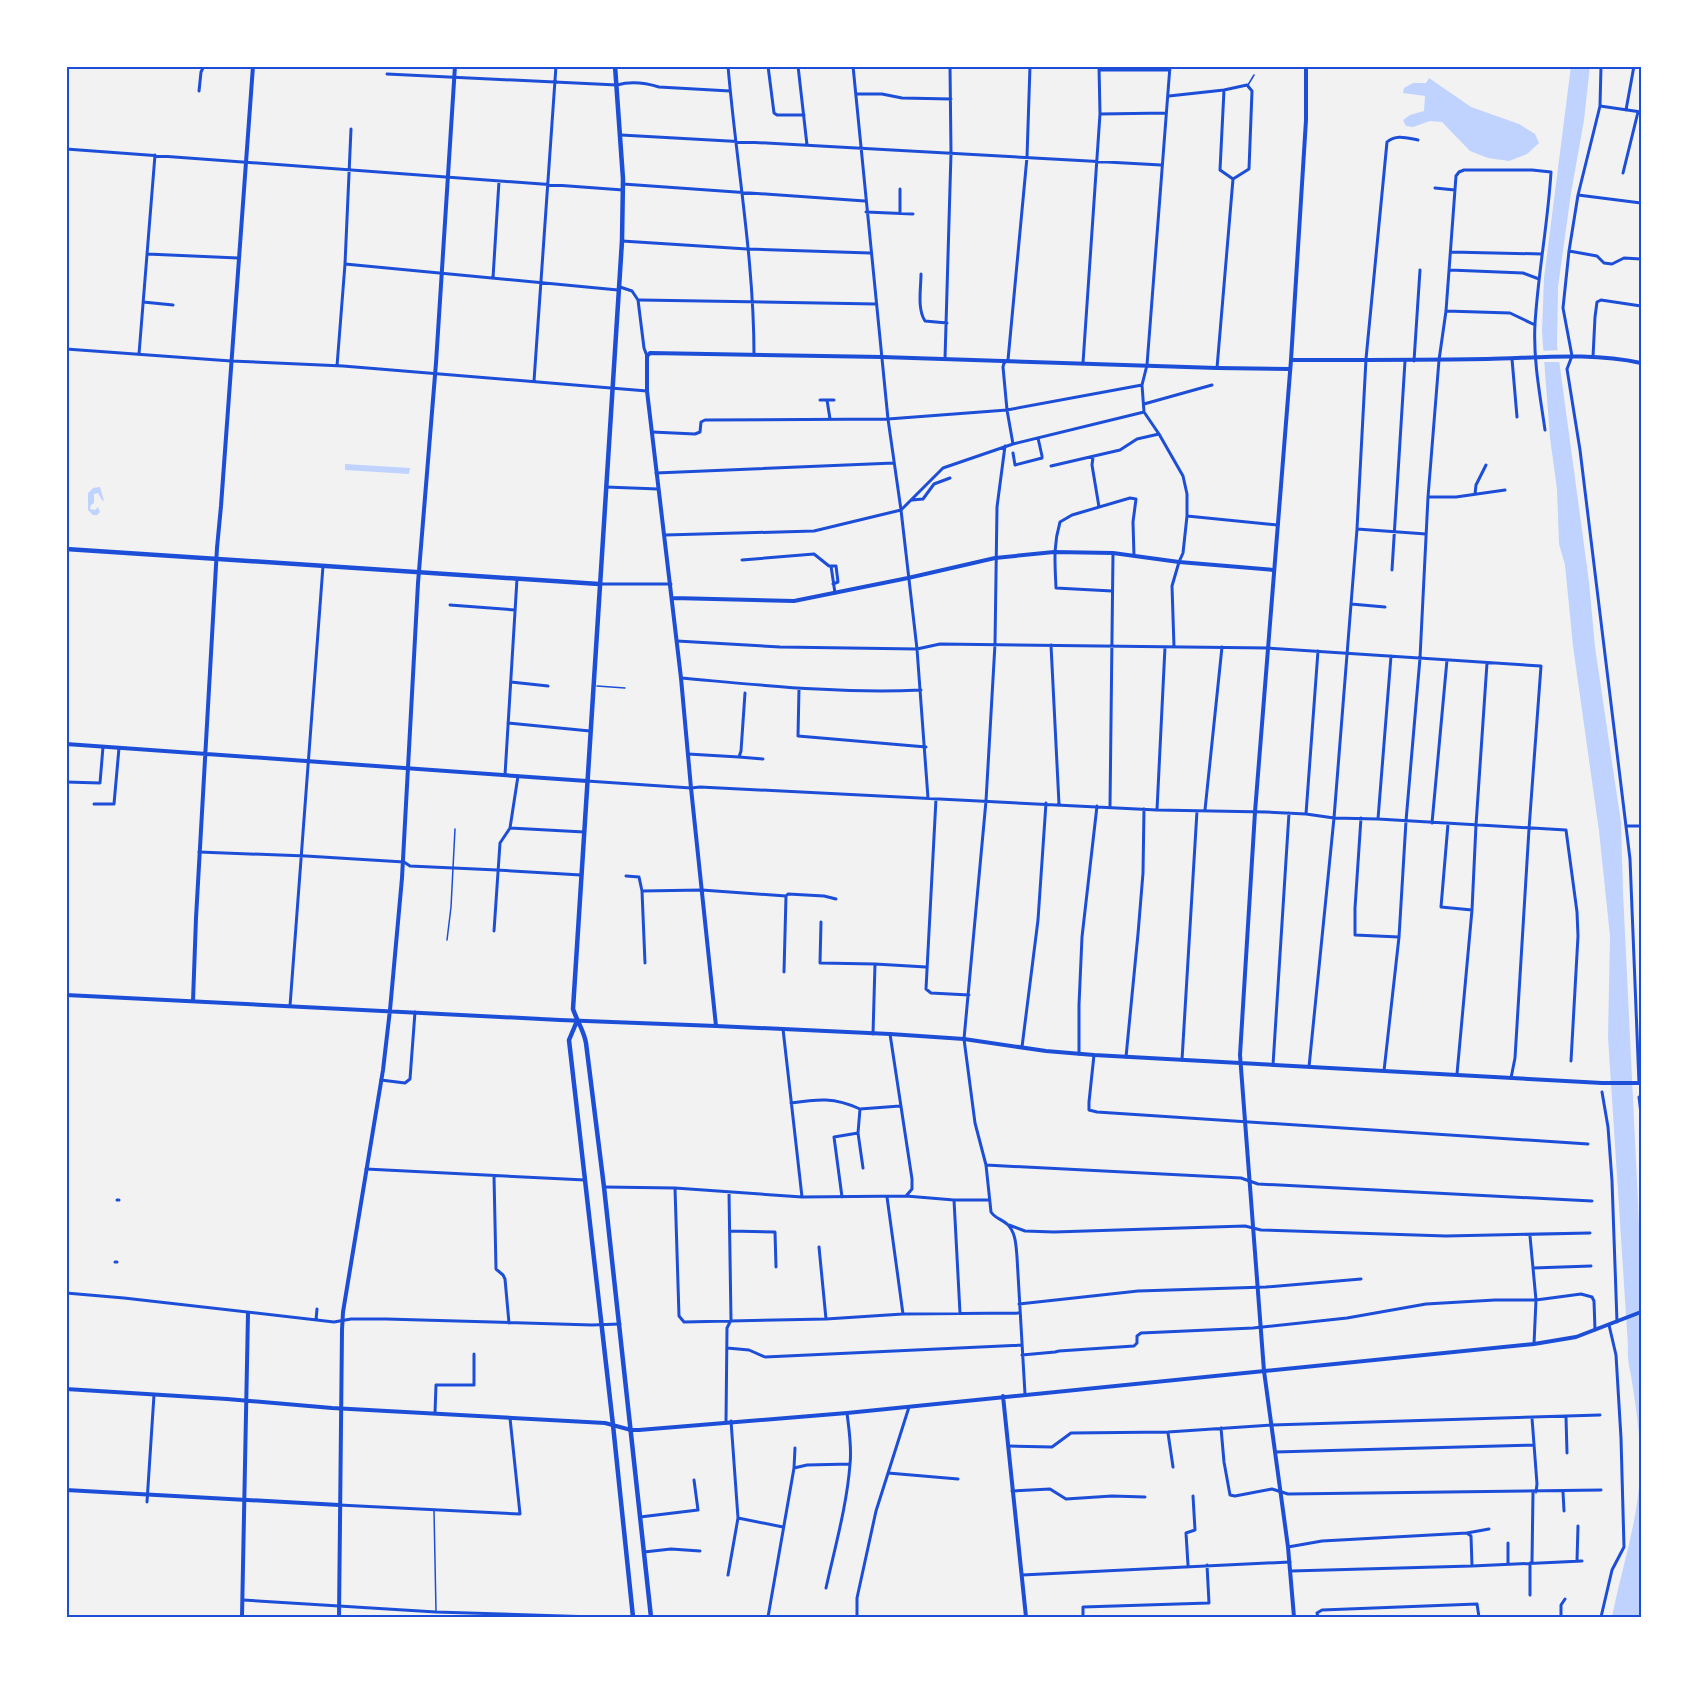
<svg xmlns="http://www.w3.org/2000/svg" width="1707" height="1683" font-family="'Golos Text',sans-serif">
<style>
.water{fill:#bfd3fe}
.pier{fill:#f2f2f2}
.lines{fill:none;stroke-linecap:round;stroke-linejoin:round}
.service{stroke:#1d4ed8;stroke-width:1.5}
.minor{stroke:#1d4ed8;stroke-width:3}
.tertiary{stroke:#1d4ed8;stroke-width:4}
.secondary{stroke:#1d4ed8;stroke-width:4}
.primary{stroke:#1d4ed8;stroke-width:4.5}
.neatline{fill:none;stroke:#1d4ed8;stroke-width:2}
</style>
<rect width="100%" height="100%" fill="#f2f2f2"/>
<path class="water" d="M1571 66H1590L1584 120 1571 193 1558 287 1557 345 1589 582 1595 647 1621 823 1623 892 1641 1265V1617H1612C1622 1565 1641 1514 1640 1460 1640 1434 1636 1407 1632 1382 1630 1367 1627 1362 1628 1346L1608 1037 1610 936 1599 831 1573 646 1565 565 1559 544 1557 489 1550 438 1542 332 1544 278Z
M1429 78 1471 107 1519 124 1535 134 1539 143 1527 154 1509 161 1488 158 1470 151 1442 122 1430 121 1413 127 1406 126 1403 120 1410 115 1424 111 1425 96 1403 93 1404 88 1413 83H1426Z
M345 464 410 468 409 474 345 470Z
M100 487 104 501 102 500 98 493 94 494V503L91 505 90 509 95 510 98 507 100 512 97 515H93L88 510V493L93 488Z"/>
<path class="pier" d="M1561 350 1562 362H1541L1540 351Z"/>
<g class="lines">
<path class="service" d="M1248 85 1254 75
M597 686 625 688
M447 940 451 907 455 829
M434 1511 436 1611"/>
<path class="minor" d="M331 66H353
M728 66C736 162 754 258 754 355
M768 66 774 113 777 115H804
M798 66 807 145
M853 66 888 419 901 510 917 649 928 798
M1601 66 1600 106 1578 195 1569 251 1563 308 1572 356 1567 369 1580 450 1630 859 1639 1083
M1100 70H1170
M387 74 617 85C631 81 646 83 659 87L730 91
M1247 85 1252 91 1249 169 1233 179 1220 170 1224 90Z
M199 91 201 72 204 66
M856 94H882L902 98 951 99
M1169 96 1224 90
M1600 106 1641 112
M1626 110 1634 66
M1100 114 1166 113
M621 135 1161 165
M66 149 623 190
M1623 173 1638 112
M623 184 865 201
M1435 188 1455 190
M1578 195 1641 203
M866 212 913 214
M900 213V189
M622 241 747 249 870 253
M1569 251 1597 256 1604 263 1612 264 1624 258 1641 259
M1451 252 1542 254
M147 254 238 258
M345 264 618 290
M1450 270 1523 273 1539 279
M921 274C921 288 917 309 925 321L947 323
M493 278 499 181
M620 287 632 291 638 300H640L876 304
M638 300 644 348 647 356
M143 302 173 305
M1446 311 1510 313 1535 325
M66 349 231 361 343 366 647 391
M139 354 155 155
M1593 357 1595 317 1597 302 1601 300 1641 306
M945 359 951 153 950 66
M1512 359 1517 417
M1414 361 1420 270
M1083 363 1100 114 1099 66
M337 366 345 264 351 129
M1217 368 1233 179
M534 381 556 66
M820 400H834
M827 400 830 419
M1144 404 1212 385
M1144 412 1159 434 1183 476 1187 494V516L1183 553 1179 562 1172 586 1174 647
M652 432 695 434 700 432 701 422 705 420 888 419 1007 410 1142 385
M1013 444 1007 410 1003 367 1004 363 1008 360 1027 157 1030 66
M1005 446 997 507 995 644 986 801 964 1039 975 1123 986 1165 991 1212C995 1218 1001 1219 1007 1224 1016 1232 1016 1246 1017 1257L1025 1394
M1013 453 1015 465 1042 458V456L1038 438
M1093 457 1092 465 1099 507
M1051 466 1120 450 1137 439 1159 434
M656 473 894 463
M606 487 658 489
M1475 494 1476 485 1486 465
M1428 497H1456L1505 490
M912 500 923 499 934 484 950 478
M1187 516 1278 525
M1357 529 1426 534
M665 535 814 531 901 510 943 468 1013 444 1144 412 1142 385 1147 365 1170 66
M742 560 814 554 829 566H836L838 582 833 584
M831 566 835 593
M1392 570 1405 361
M601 584H671
M1112 591 1056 588C1055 563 1053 546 1060 522L1072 515 1130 498 1136 499 1133 522 1134 556
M1351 604 1385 607
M450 605 515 610
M677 641 780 647 917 649 940 644 1268 648 1541 666 1529 829 1515 1058 1511 1078
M1051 645 1059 804
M681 678C761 685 841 694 921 690
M511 682 548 686
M799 689 798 736 926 747
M508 723 590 731
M688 754 739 757 741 751 745 693
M739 757 763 759
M505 775 517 579
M587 781 691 788 700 787 1157 810 1266 812 1306 814 1334 818 1378 819 1566 830 1577 912 1578 936 1571 1061
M66 782 100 783 103 747
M936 799 926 989 931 993 969 995
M94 804H114L119 748
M1110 807 1113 553
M1157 810 1165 647
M1205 810 1222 647
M1306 814 1318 651
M1361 818 1355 908V935L1399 937
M1378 819 1391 656
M1432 823 1447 660
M1448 824 1441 907 1472 910
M1627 826H1641
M510 828 584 832
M199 852 306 856 404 862 410 866 497 870 581 875
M626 876 639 877 642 891
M786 896 788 894 824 896 836 899
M821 922 820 963 875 964 926 967
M494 931 500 843 510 828 518 776
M645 963 642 891 702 890 786 896 784 972
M290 1006 323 566
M783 1029 802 1197
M873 1034 875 964
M890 1034 912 1179V1189L906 1196
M1022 1047 1038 920 1046 803
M1079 1054V1005L1082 937 1097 806
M1094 1055 1089 1102V1110L1097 1112 1588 1144
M1126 1057 1138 934 1143 873 1144 809
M1182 1060 1197 811
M1273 1065 1289 813
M1309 1067 1334 818 1357 529 1366 359 1387 142C1396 134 1407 138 1418 140
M1384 1071 1399 937 1406 821 1420 658 1428 497 1439 360 1446 311 1456 176 1459 172 1464 170H1532L1551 172C1548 223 1538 273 1535 324 1533 359 1540 395 1545 430
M1457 1074 1472 910 1476 825 1487 663
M381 1080 405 1083 410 1079 415 1012
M1602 1092 1608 1127 1612 1181 1617 1322
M1639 1097 1641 1114
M791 1103C818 1099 834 1097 860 1109L858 1133 863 1168
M860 1109 900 1106
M986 1165 1241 1178 1258 1184 1592 1201
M366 1169 585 1180
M494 1176 496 1269 503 1275 505 1279 509 1323
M604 1187 675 1188 802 1197 906 1196 954 1200H989
M675 1188 679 1316 684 1322 826 1319 903 1314 1019 1313
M842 1197 834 1137 858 1133
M887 1197 903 1314
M117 1200H119
M954 1200 960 1313
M1009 1225 1025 1231 1054 1232 1245 1226 1261 1230 1446 1236 1590 1233
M730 1231 775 1232 776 1267
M1530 1236 1536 1300 1534 1344
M819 1247 826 1319
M115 1262H117
M1533 1268 1591 1266
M66 1293 124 1298 334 1322 351 1319H386L592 1325 620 1324
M1019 1304 1138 1291 1266 1287 1361 1279
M316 1320 317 1309
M727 1348 749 1350 765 1357 1021 1345
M1022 1355 1055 1352 1059 1351 1134 1346 1137 1343V1336L1141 1333 1253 1328 1347 1318 1426 1304 1495 1300H1536L1581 1294 1592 1297 1594 1301 1595 1330
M435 1413 436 1385H474V1354
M1566 1417 1567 1453
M1532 1418 1537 1484 1536 1492
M726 1422 727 1328 731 1320 729 1192
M1221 1428 1224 1462 1230 1495 1235 1496 1272 1489 1288 1494 1601 1490
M1168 1433 1173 1467
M1008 1446 1052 1447 1071 1433 1168 1432 1272 1425 1600 1415
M1275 1452 1534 1445
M794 1468 795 1448
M888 1473 958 1479
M1012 1491 1050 1489 1066 1499 1112 1496 1145 1497
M1563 1492 1564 1511
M147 1502 154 1395
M339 1505 520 1514 510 1418
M640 1517 698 1510 694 1480
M738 1518 783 1527
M1467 1533 1489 1529
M1508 1543V1564
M1288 1547 1322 1541 1467 1533 1471 1536 1472 1566
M644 1552 671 1549 700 1551
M1577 1561 1578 1526
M1532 1562 1533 1492
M1530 1563V1595
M1188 1565 1186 1533 1195 1530 1193 1496
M1291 1571 1472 1566 1582 1561
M728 1575 738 1518 731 1421
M1022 1575 1290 1562
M826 1588C835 1547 847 1505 850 1464 852 1447 849 1430 847 1413
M243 1600 436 1612 594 1617
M768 1617 794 1468 807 1465 850 1464
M857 1617V1598L876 1511 909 1407
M1083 1617V1607L1209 1603 1207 1565
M1318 1617 1317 1613 1322 1610 1477 1604 1479 1617
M1561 1617V1605L1565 1599
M1601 1617 1612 1570 1624 1547 1621 1438 1616 1355 1609 1325"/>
<path class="tertiary" d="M1291 360C1356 360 1421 360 1487 359 1538 358 1590 352 1641 363
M673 598 794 601 908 578 995 558 1054 552 1113 553 1179 562 1274 570
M66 744 587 781
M193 1001 196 918 217 548 221 506 253 66
M716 1026 691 788 681 678 647 391V356L650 353 882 357 1217 368 1290 369
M66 1389 227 1399 332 1408 605 1423 631 1430H639L847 1413 1534 1344 1576 1337 1641 1312
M1003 1396 1026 1617
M66 1490 339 1505
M242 1617 248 1313"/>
<path class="secondary" d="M66 995 560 1020 716 1026 890 1034 964 1039 1046 1051 1094 1055 1602 1083H1641
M339 1617 342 1330 343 1312 383 1070 390 1010 402 878 418 583 436 363 455 66
M1294 1617 1288 1547 1264 1371 1240 1055 1255 812 1291 360 1306 120V66"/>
<path class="primary" d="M615 66 623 179 622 241 573 1009C577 1021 584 1031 586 1043L604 1187 651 1617
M66 549 599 584
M577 1021 569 1040 613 1425 633 1617"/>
</g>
<rect width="1707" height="1683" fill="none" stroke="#ffffff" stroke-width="135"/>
<rect x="68" y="68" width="1572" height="1548" class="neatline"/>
</svg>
